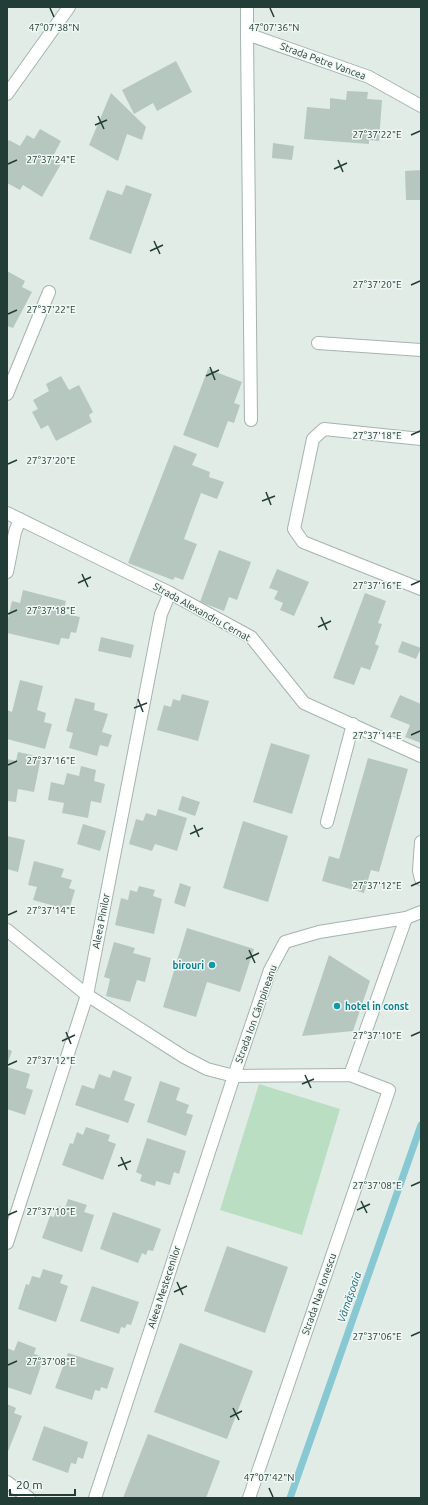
<svg xmlns="http://www.w3.org/2000/svg" width="428" height="1505" font-family="Ubuntu,sans-serif">
<style>
.green{fill:#b9dec2}
.lines{fill:none;stroke-linecap:round;stroke-linejoin:round}
.stream{stroke:#87c8d2;stroke-width:7}
.building{fill:#b6c7c0}
.lane-casing{stroke:#a4b4ae;stroke-width:14}
.street-casing{stroke:#a4b4ae;stroke-width:14}
.lane{stroke:#fff;stroke-width:12}
.street{stroke:#fff;stroke-width:12}
.ticks{fill:none;stroke:#213d35;stroke-width:1.5}
.culture-dot{fill:#0f9aa8;stroke:#f1f8f5;stroke-width:1.5}
.labels{text-anchor:middle;dominant-baseline:central;stroke-width:3;stroke-linejoin:round;paint-order:stroke}
.street-label{font-size:10px;fill:#213d35;stroke:#f1f8f5}
.culture-label{font-size:10px;font-weight:bold;fill:#0d838f;stroke:#f1f8f5;text-anchor:end}
.water-label{font-size:11px;font-style:italic;fill:#1a6c7a;stroke:#f1f8f5}
.ticks-label{font-size:10px;text-anchor:middle;fill:#213d35;stroke:#f1f8f5;stroke-width:3;stroke-linejoin:round;paint-order:stroke}
</style>
<rect width="100%" height="100%" fill="#e1ece7"/>
<path class="green" d="M259 1084 340 1109 302 1235 220 1210Z"/>
<g class="lines">
<path class="stream" d="M290 1498 421 1125"/>
</g>
<path class="building" d="M176 61 192 92 157 111 153 103 134 114 122 90Z
M347 91 368 92 367 99 382 100 379 141 369 140V144L304 139 307 107 330 109V98L346 100Z
M111 93 146 127 142 140 127 134 118 161 89 145Z
M40 129 61 141 52 158 61 164 42 197 23 185 20 190 7 183V142L9 140 20 146 27 135 34 139Z
M273 143 294 146 292 160 272 158Z
M421 170V200H406L405 171Z
M126 185 152 194 131 254 89 239 107 190 122 195Z
M7 271 25 281 22 287 32 292 13 328 7 326Z
M208 369 242 382 234 403 240 405 234 423 228 421 218 448 183 435Z
M61 376 69 390 79 385 93 412 89 415 92 422 56 441 48 425 41 429 32 412 38 409 33 400 49 391 46 384Z
M174 445 197 454 192 465 210 472 209 477 224 482 217 499 201 493 184 539 197 544 183 580 175 577 173 580 128 563Z
M219 550 251 562 237 600 229 597 224 611 200 602Z
M277 569 309 582 294 616 280 610 283 603 274 599 278 591 269 588Z
M23 590 66 601 63 613 80 617 76 633 71 632 69 639 61 638 59 645 7 633V623L12 601 20 603Z
M365 593 386 601 378 623 382 624 375 644 379 646 370 670 361 667 354 685 333 678Z
M101 637 134 645 131 658 98 651Z
M402 641 421 648 416 659 398 652Z
M20 680 43 686 37 710 46 713 44 722 52 724 45 749 7 739V710L12 712Z
M182 694 209 701 198 741 157 730 164 705 171 707 173 699 180 701Z
M400 695 421 704V743L405 737 410 725 390 717Z
M75 698 95 703 94 710 108 714 102 732 112 735 108 747 100 745 97 756 69 748 73 733 66 731Z
M271 743 310 755 292 814 253 802Z
M18 752 41 757 34 792 18 789 16 802 7 801V759L16 761Z
M368 758 408 769 379 872 371 870 364 893 322 881 329 856 339 859Z
M81 766 96 770 94 781 105 784 101 803 91 801 88 818 62 813 64 803 48 800 51 782 64 785 67 773 79 776Z
M182 796 200 802 195 816 178 810Z
M158 809 187 818 177 851 155 844 152 851 129 844 136 819 143 821 146 813 156 816Z
M243 821 288 836 268 902 223 888Z
M83 824 106 831 100 851 77 844Z
M7 836 25 840 18 872 7 869Z
M34 861 64 869 61 877 72 880 69 888 75 890 69 910 33 900 37 887 28 885Z
M180 883 191 887 185 907 174 903Z
M139 886 155 890 153 896 162 899 154 934 115 925 121 898 128 900 130 890 137 892Z
M187 928 254 949 240 992 207 982 196 1017 163 1007Z
M114 942 135 948 133 953 151 958 145 982 137 980 130 1002 106 996 110 979 104 977Z
M329 955 370 981 353 1031 302 1036Z
M7 1049 12 1051 7 1065Z
M7 1067 30 1074 26 1088 33 1090 25 1115 7 1109Z
M113 1070 132 1077 124 1100 135 1104 128 1123 75 1105 82 1085 94 1089 99 1074 110 1078Z
M160 1081 180 1088 176 1100 189 1105 186 1113 193 1115 186 1136 147 1122Z
M86 1127 110 1135 108 1141 116 1144 103 1180 62 1165 70 1143 73 1144 77 1132 83 1135Z
M147 1138 186 1151 179 1174 174 1172 170 1185 156 1181 155 1186 140 1181 142 1175 136 1172Z
M68 1199 87 1205 84 1212 94 1215 82 1252 42 1238 50 1216 54 1217 58 1206 65 1208Z
M113 1212 161 1229 153 1251 148 1250 146 1255 142 1253 138 1263 100 1249Z
M227 1246 288 1267 265 1333 204 1311Z
M43 1269 63 1275 60 1283 68 1286 56 1322 18 1309 26 1284 29 1285 32 1276 40 1278Z
M92 1286 139 1302 131 1325 127 1324 125 1328 121 1327 119 1334 80 1321Z
M18 1341 36 1348 34 1354 44 1357 31 1395 7 1387V1348L14 1351Z
M180 1343 253 1371 227 1439 154 1412Z
M68 1353 114 1368 107 1389 101 1387 100 1391 95 1390 92 1400 55 1388Z
M7 1404 16 1408 14 1413 22 1416 7 1454Z
M44 1426 88 1442 83 1459 78 1457 76 1464 71 1463 68 1473 32 1460Z
M148 1434 220 1461 206 1498H123Z"/>
<g class="lines">
<g class="lane-casing">
<path id="lane" d="M247 34V7
M318 343 421 350
M421 439 324 429 313 439 294 529 303 542 421 589
M327 822 353 724
M350 1075 406 918"/>
</g>
<g class="street-casing">
<path id="street" d="M7 94 69 7
M7 394 49 292
M251 420 247 34 369 77 421 106
M7 513 170 593 251 637 304 703 421 756
M7 572 15 532 20 519
M421 842 419 871 421 879
M7 930 87 995 184 1057 207 1069 234 1076 270 970 285 942 319 932 406 918 421 912
M7 1243 87 995 161 614 170 593
M7 1482 29 1498
M95 1498 234 1076 350 1075 389 1090 249 1498"/>
</g>
<use href="#lane" class="lane"/>
<use href="#street" class="street"/>
</g>
<path class="ticks" d="M50 8 54 17M270 8 274 17M98 116 104 129M95 125 107 120M411 135 420 131M338 160 343 172M8 164 17 160M334 169 347 163M154 241 160 254M150 251 163 245M411 285 420 281M8 314 17 310M210 367 215 380M206 376 219 370M411 435 420 431M8 464 17 460M266 492 271 505M262 501 275 496M82 574 88 587M78 583 91 577M411 585 420 581M8 614 17 610M321 617 327 630M318 627 331 621M138 699 143 712M134 708 147 703M411 735 420 731M8 765 17 761M194 825 199 837M190 834 203 828M411 886 420 882M8 915 17 911M249 950 255 963M246 959 259 953M66 1032 71 1044M411 1036 420 1032M62 1041 75 1035M8 1065 17 1061M305 1075 311 1088M302 1084 314 1079M121 1157 127 1170M118 1166 131 1161M411 1186 420 1182M361 1201 367 1213M357 1210 370 1204M8 1215 17 1211M177 1282 183 1295M174 1292 187 1286M411 1336 420 1332M8 1365 17 1361M233 1408 239 1420M230 1417 242 1411M269 1488 273 1497"/>
<g class="culture-dot">
<circle cx="212" cy="965" r="4"/>
<circle cx="337" cy="1006" r="4"/>
</g>
<g class="labels">
<g class="street-label">
<text transform="translate(323 61) rotate(20)">Strada Petre Vancea</text>
<text transform="translate(202 612) rotate(29)">Strada Alexandru Cernat</text>
<text transform="translate(101 921) rotate(-79)">Aleea Pinilor</text>
<text transform="translate(256 1014) rotate(-70)">Strada Ion Câmpineanu</text>
<text transform="translate(164 1287) rotate(-72)">Aleea Mestecenilor</text>
<text transform="translate(319 1294) rotate(-71)">Strada Nae Ionescu</text>
</g>
<g class="culture-label">
<text x="204" y="965">birouri</text>
<text x="345" y="1006" text-anchor="start">hotel in const</text>
</g>
<g class="water-label">
<text transform="translate(349 1297) rotate(-71)">Vămășoaia</text>
</g>
</g>
<g class="ticks-label">
<text x="54" y="31">47°07'38"N</text>
<text x="274" y="31">47°07'36"N</text>
<text x="377" y="138">27°37'22"E</text>
<text x="51" y="163">27°37'24"E</text>
<text x="377" y="288">27°37'20"E</text>
<text x="51" y="313">27°37'22"E</text>
<text x="377" y="439">27°37'18"E</text>
<text x="51" y="464">27°37'20"E</text>
<text x="377" y="589">27°37'16"E</text>
<text x="51" y="614">27°37'18"E</text>
<text x="377" y="739">27°37'14"E</text>
<text x="51" y="764">27°37'16"E</text>
<text x="377" y="889">27°37'12"E</text>
<text x="51" y="914">27°37'14"E</text>
<text x="377" y="1039">27°37'10"E</text>
<text x="51" y="1064">27°37'12"E</text>
<text x="377" y="1189">27°37'08"E</text>
<text x="51" y="1215">27°37'10"E</text>
<text x="377" y="1340">27°37'06"E</text>
<text x="51" y="1365">27°37'08"E</text>
<text x="269" y="1481">47°07'42"N</text>
</g>
<rect width="428" height="1505" fill="none" stroke="#213d35" stroke-width="16"/>
<path d="M10 1489v6h65v-6" fill="none" stroke="#213d35" stroke-width="2"/>
<text x="16" y="1489" font-size="12" fill="#213d35" stroke="#f1f8f5" stroke-width="3" paint-order="stroke">20 m</text>
</svg>
